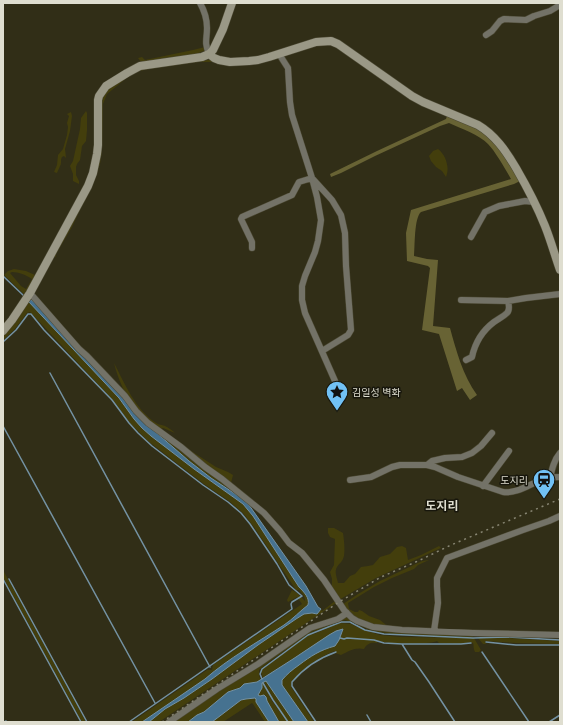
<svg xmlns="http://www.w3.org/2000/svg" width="563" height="725" font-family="'PT Sans','Noto Sans KR',sans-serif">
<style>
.green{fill:#433e0c;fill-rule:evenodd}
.forest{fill:#686334}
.water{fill:#467290;stroke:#7492a3}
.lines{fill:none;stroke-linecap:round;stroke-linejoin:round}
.stream{stroke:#7492a3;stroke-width:1.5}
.street-casing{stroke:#4d4a35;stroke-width:7}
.secondary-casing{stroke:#4d4a35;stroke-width:9}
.street{stroke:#737267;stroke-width:6}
.secondary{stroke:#9a9886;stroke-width:8}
.rail{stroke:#888673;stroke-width:1.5;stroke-dasharray:2 4;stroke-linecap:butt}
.labels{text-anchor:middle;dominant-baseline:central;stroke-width:3;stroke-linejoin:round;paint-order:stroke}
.poi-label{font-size:10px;fill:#dfded0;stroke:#17160c;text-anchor:start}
.quarter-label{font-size:12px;font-weight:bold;fill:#dfded0;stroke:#17160c}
</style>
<rect width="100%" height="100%" fill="#312e17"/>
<path class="green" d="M205 47 206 50 193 55 141 62 138 58 142 57 145 60 193 50Z
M198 60H217L216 62H198L149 69 139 71 133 73 127 77 123 81 107 94 103 104 102 151 100 164 95 178 91 189 79 212 72 227 56 254V257L54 256 90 190 99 104 106 88 137 69Z
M86 111 87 113V130L86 141 82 146 80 160 77 164 76 167V175L79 181V184L73 181V174L70 166 73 161 80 129 81 118Z
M71 112 72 116 70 131 65 149 66 158 64 156 62 157C60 160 62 163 60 166 59 169 58 170 57 173L54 172 57 165 58 155 63 149 67 135 68 127 67 123 69 116 67 114Z
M438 149C446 155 450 168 446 177L442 171 436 167 431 161 429 156 433 151Z
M14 269 26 271 35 275 36 273 37 277 26 296 4 275 8 271ZM12 272C19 272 26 275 32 279L26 289 21 286 10 273Z
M30 297 77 349 122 394 134 411 144 422 213 476 240 495 256 509 211 478 189 461 136 415 122 396 84 357 76 349 34 302 30 299Z
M28 301 119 398 134 419 142 428 151 436 194 469 243 504 253 516 299 587C304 592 310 598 308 605 300 611 293 619 284 625 258 642 229 658 205 679L142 722H132L207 670H212L213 665 302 604 297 597 288 602 287 600 292 590 297 593 305 601V600L304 596 299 590H296L254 527 243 513 229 501 204 484 148 441 130 423 113 400 32 314 30 312 27 313 14 330 3 340V335Z
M114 363C125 384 135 409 156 423 159 425 164 425 167 427 170 429 173 431 175 433L163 428 159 430C152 423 143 416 136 408 125 396 118 379 114 363Z
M185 447 216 467 228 472 233 475 231 483 211 469Z
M328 528H334L343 533C344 540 345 548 344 556 342 563 340 562 337 567 334 572 337 578 338 583H344L350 576 355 574 361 567 368 566 373 565 380 557 390 554 397 547 402 546 406 548 408 560 421 555 439 546 441 548 376 578 339 600 332 590V579L330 572 334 565 335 539 330 537 328 533Z
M429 560 418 565 414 569 392 578 374 587 348 603 349 609 355 612H358L359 610 362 611 369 616 380 620 385 624 388 628 356 620 343 604 358 594 380 581 422 561Z
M3 570 86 722H82L3 577Z
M335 601 336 603 159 722H149L165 709 184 698 212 679 258 645 296 619 304 614 312 613 317 614 321 609 322 611Z
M346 617 356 622 472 635 473 637 402 635 379 632 367 629 355 623 345 620 312 632 270 661 259 670V676L261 680 257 682 244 684 240 688 228 692 204 712 197 715 188 722H173L312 630Z
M340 623 351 624 364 630 380 635 401 637 474 638 481 650 479 652H475C473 648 474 646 473 643L470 642 461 644 439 643 437 641C428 645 389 644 378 641L377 643C372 642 367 643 364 649 355 647 349 651 341 655L335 653V651C320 656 300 670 291 683V687L314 722H308L282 685V680C294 665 316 651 335 646L341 636 336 631 263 678 261 672 262 669 309 635 314 634Z
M478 638H507L560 641V644L516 643 485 641 486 644H483Z
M266 681 294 722H288L274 700 264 682Z
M262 683H263L272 701 287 722H279L267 701 258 695 262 688Z
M255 698 257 699 256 702 269 722H265L253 704 252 703 223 722H212L241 700 246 699Z"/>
<path class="forest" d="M447 116 479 129 496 144 520 181 514 184 421 212C414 218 415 246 414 256L427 259 438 260 433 326 450 328C456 350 463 376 477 395L470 400 462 388 457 391 439 334 422 330 430 268 428 266 407 261 406 233 411 210 511 179C506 170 495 151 488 144 480 135 460 128 449 123L440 126 375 156 341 173 331 177 330 174 377 151 446 119Z"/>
<path class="water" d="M30 299 34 302 122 396 136 415 189 461 211 478 240 497 249 505 306 586 318 607 321 609 317 614 312 613 304 614 296 619 258 645 212 679 184 698 165 709 149 722H142L205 679C229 658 258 642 284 625 293 619 300 611 308 605 310 598 304 592 299 587L253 516 243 504 194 469 151 436 142 428 134 419 119 398 28 301Z
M343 629 339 640 335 646C320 650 311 656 299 665 292 670 287 674 282 680V685L308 722H294L266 681 262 683V688L258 695 260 696 264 695 266 697 267 701 279 722H269L256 702V699L255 698 246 699 241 700 212 722H188L197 715 204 712 228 692 240 688 244 684 257 682 293 659 329 635 336 631Z"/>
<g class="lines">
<path class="stream" d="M3 276 24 296
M3 342 16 330 28 314H31L44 330 112 400 129 423 138 433 152 446 203 485 228 502 241 513 250 524 277 564 289 585 302 596 292 602 291 604 292 609 129 722
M50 373 210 667
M3 426 155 703
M3 579 81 722
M9 579 87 722
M340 638 344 639 347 638 374 640 384 643 402 644H461L471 643
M486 642 516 645H560
M402 644 412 660 415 662 429 682 455 722
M482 652 529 722
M262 679 260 674 262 669 308 635 341 622H350L365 630 384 634 473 638 506 637 560 640
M263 683 273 700 288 722
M367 715 371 722
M4 722 6 721 7 722
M316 722 292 686V682C303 669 319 658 336 652
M549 722 560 715"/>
<g class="street-casing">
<path id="street" d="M200 3C204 10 207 19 207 28 207 39 204 42 209 54
M486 35 492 31 500 21 504 19 526 20 534 16 550 11 560 5
M279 54 288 68 290 102 292 115 312 178 317 197 321 220 318 241 315 252 305 276 302 286V300L305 313 335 381
M471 237 485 212 499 206 525 201 534 202
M252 248V242L241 219 242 217 292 195 299 182 312 178 332 200 341 215 345 233 346 266 351 330 348 335 322 351
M30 293 79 349 87 356 125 396 136 411 148 423 181 447 205 467 222 479 264 513 280 531 289 543 302 553 324 580 344 610 352 618 357 621 373 627 402 630 473 633 560 635
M461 300 508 301 526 298 560 294
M466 360 472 357C475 343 482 331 494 322 498 319 503 317 507 313 510 310 509 305 508 301
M427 465 432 461 445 458 462 457 472 453 481 446 492 433
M550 478C552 469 554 460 560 453
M350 480 371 477 392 467 400 465H427L435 467 458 477 503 492C521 494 533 480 550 478 553 477 557 477 560 477
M483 486 509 451
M434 631 438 603 437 586V578L447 558 523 530 549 521 560 516
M169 722 217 689 258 664 310 628 338 619 347 613"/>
</g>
<g class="secondary-casing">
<path id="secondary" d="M209 54 214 58 219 60 230 62 249 61 258 60 269 57 316 42 331 41 338 44 412 96 423 102 478 125C495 135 506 151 516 168 527 187 537 206 545 226 551 241 555 256 560 270
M3 331 12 320 30 293 88 186 93 173 97 154 98 145V100L99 96 106 86 127 73 140 66 202 57 209 54 213 50 223 29 232 3"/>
</g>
<use href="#street" class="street"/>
<use href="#secondary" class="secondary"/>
<path class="rail" d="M162 722 339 602 381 577 418 561 451 545 560 499"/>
</g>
<defs>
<g id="sight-pin" transform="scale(1.15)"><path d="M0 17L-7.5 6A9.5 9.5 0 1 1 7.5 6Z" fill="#71c1f5" stroke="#17160c"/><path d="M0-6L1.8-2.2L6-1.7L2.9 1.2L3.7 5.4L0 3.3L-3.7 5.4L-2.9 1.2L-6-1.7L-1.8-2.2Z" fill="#111"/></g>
<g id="station-pin" transform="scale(1.15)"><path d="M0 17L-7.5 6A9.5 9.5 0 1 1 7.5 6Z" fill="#71c1f5" stroke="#17160c"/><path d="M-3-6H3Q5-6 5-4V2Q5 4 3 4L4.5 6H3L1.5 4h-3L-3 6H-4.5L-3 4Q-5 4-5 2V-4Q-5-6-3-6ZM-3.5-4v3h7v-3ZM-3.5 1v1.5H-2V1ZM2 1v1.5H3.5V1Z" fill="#111"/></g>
</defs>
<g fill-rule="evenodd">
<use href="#sight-pin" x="337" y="392"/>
<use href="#station-pin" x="544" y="480"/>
</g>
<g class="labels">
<g class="poi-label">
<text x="352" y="392">김일성 벽화</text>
<text x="528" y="480" text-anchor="end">도지리</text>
</g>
<g class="quarter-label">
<text x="442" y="505">도지리</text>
</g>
</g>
<rect width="563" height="725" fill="none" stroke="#dfded0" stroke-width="8"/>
</svg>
